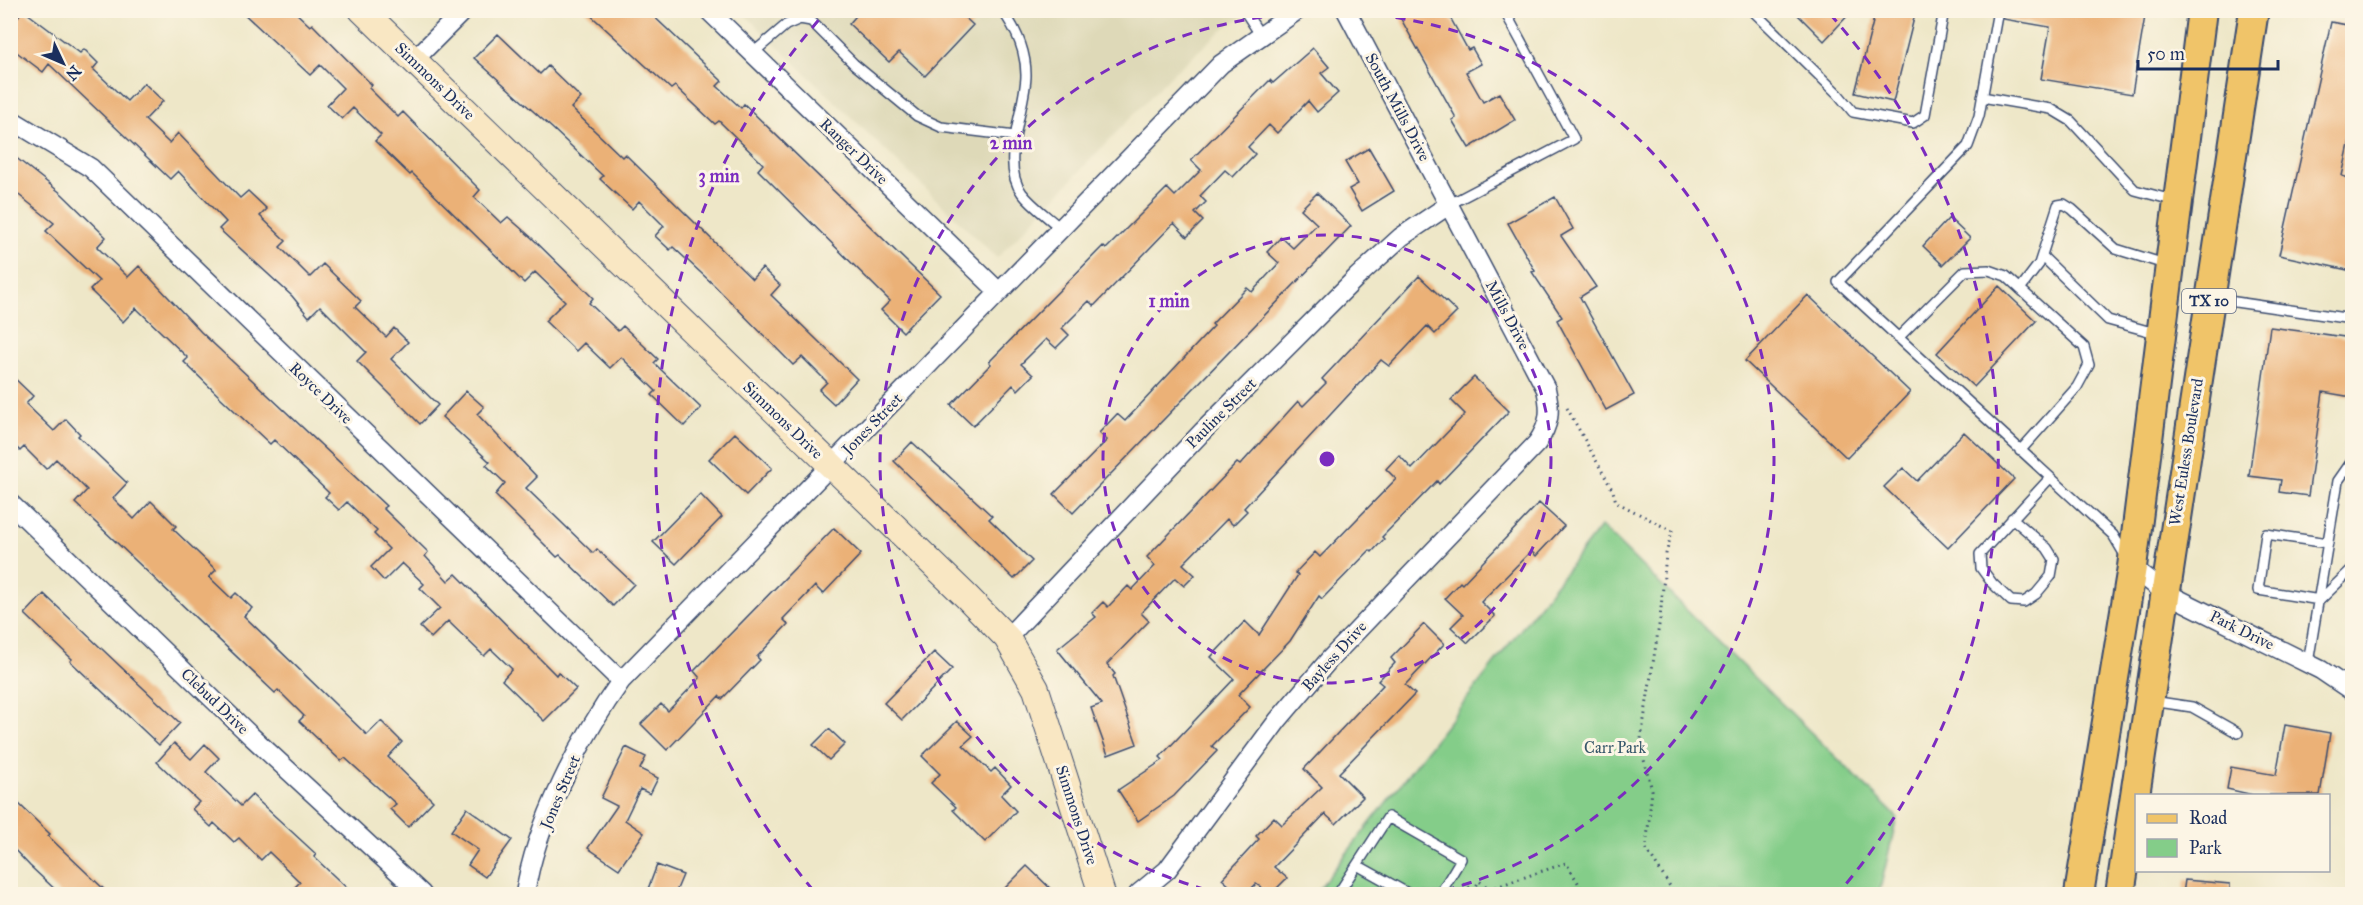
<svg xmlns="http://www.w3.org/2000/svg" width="2363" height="905" font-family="'IM FELL Great Primer',serif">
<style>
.built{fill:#ded9b8}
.green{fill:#84cd89;stroke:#507e74;stroke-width:1.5}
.building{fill:#ebb177}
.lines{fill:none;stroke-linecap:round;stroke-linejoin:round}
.lane-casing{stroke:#3b4b6e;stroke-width:12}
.street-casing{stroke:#3b4b6e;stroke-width:21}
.secondary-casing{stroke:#3b4b6e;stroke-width:28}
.primary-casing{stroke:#3b4b6e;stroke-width:32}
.path{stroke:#3b4b6e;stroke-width:3;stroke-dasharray:1.5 4.5;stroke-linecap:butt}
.lane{stroke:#fff;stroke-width:9}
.street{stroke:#fff;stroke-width:18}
.secondary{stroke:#f9e7c3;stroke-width:26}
.primary{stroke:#f0c469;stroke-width:28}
.ring{fill:none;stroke:#7b2cbf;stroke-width:3;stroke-dasharray:10 8}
.labels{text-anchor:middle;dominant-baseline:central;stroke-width:6;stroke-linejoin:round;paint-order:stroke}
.shield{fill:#fcf5e5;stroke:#5e6a86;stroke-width:1.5}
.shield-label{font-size:15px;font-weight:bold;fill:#1b2f5e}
.street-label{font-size:16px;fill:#1b2f5e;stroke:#fcf5e5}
.park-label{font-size:16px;fill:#355669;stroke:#fcf5e5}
.centre{fill:#7b2cbf;stroke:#fcf5e5;stroke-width:3}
.ring-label{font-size:18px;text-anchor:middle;font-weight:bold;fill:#7b2cbf;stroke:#fcf5e5;stroke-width:6;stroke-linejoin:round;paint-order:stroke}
</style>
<rect width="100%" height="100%" fill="#fcf5e5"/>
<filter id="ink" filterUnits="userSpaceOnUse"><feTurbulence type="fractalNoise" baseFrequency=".0167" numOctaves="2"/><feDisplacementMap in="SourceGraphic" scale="12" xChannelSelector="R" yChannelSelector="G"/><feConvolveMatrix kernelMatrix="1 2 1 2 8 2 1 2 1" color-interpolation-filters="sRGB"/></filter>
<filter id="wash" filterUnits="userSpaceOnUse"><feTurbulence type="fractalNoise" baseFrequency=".008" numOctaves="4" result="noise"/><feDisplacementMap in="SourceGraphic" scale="24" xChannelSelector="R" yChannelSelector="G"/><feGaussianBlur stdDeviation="1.35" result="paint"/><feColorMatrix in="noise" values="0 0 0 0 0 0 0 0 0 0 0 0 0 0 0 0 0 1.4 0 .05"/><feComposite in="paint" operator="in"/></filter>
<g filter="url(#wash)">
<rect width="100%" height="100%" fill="#eee7c8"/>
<path class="built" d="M741 11H1253L1227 26 1171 75 997 258Z"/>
<path class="green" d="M1601 526 1897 817 1879 894H1315Z"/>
<g id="blocks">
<path class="building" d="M23 10 80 53 84 49 98 63 93 69 127 101 144 83 163 101 145 120 169 143 178 133 240 198 248 191 267 209 260 216 286 241 280 247 310 277 323 264 361 301 355 307 386 337 394 328 408 342 391 359 438 405 420 424 357 361 366 352 320 306 309 317 292 296 219 229 226 222 178 171 170 179 49 64 43 72 10 47V27Z
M240 10H293L310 26 312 24 372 85 369 88 398 117 403 112 480 190 474 197 501 223 508 217 532 238 593 298 589 303 618 331 623 326 658 359 654 363 701 408 684 426 652 395 656 391 621 357 610 368 584 343 576 351 545 321 565 301 535 272 524 283 412 173 410 175 375 141 381 135 353 108 342 119 327 105 343 88 320 65 310 75Z
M585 10H647L722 81 717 86 741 108 744 104 940 294 903 332 881 310 890 301 758 170 763 164 719 121 715 124 675 86 671 89Z
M861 10H957L973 25 925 76 899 52 889 62 849 24Z
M1396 10H1446L1468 50 1472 48 1481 64 1466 72 1483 102 1499 93 1515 120 1469 148 1452 120 1456 118Z
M1793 10H1853L1824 41Z
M1876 10H1916L1893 102 1855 93Z
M2005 10H2146L2132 94 2041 79 2050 27 2003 19Z
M2331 22 2352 26V131L2342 176 2352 179V271L2279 255Z
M498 34 540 74 548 66 581 98 571 108 622 157 625 154 752 279 762 268 780 285 771 295 857 379 834 404 819 390 827 382 802 357 793 365 714 285 673 247 670 250 655 236 664 226 639 201 632 209 600 179 603 176 552 128 474 58Z
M1313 48 1329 67 1321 73 1338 93 1317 112 1308 101 1277 133 1269 125 1248 147 1255 154 1233 177 1225 170 1200 196 1206 202 1195 213 1203 221 1187 237 1174 223 1094 306 1089 301 1062 328 1069 335 1056 348 1046 339 1021 364 1033 375 1018 390 1013 385 973 426 951 405 991 364 989 362 1103 246 1106 249 1167 188 1175 196 1201 170 1191 160 1270 80 1273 83Z
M1369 148 1394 191 1362 211 1349 189 1358 184 1345 162Z
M10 153 62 194 106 237 97 247 128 277 139 266 201 332 386 506 383 508 428 552 425 556 448 581 456 574 556 675 558 672 576 689 544 721 502 680 512 669 491 649 484 656 448 621 431 638 420 627 440 608 420 588 424 584 402 563 384 581 371 567 389 549 374 534 377 531 347 502 339 510 325 497 329 493 274 440 270 444 221 398 184 362 188 358 136 308 123 322 90 290 99 281 46 231 54 223 10 188Z
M1317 193 1351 226 1073 513 1054 494 1107 440 1099 433 1117 414 1125 421 1214 326 1212 324 1247 288 1252 292 1279 263 1267 252 1281 237 1293 248 1317 224 1301 209Z
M1555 197 1573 229 1561 236 1596 287 1580 297 1634 395 1606 410 1557 320 1562 317 1532 272 1535 271 1508 223Z
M1949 218 1970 238 1943 265 1923 246Z
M1419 276 1457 312 1435 334 1427 326 1389 366 1381 360 1244 508 1247 511 1233 525 1227 519 1183 564 1195 575 1184 586 1175 578 1141 613 1149 621 1107 664 1115 674 1113 676 1137 744 1108 755 1091 708 1102 704 1057 649 1096 617 1092 613 1103 602 1108 607 1128 586 1132 590 1155 566 1147 557 1237 463 1240 465 1298 401 1303 406 1326 383 1322 379Z
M1999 286 2036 321 1974 387 1937 353Z
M1808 295 1910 392 1847 458 1745 361Z
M2270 327 2352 338V397L2323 392 2308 496 2279 492 2281 480 2249 476Z
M10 374 33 396 26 404 54 431 66 419 80 434 78 436 127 483 113 498 134 519 151 501 176 526 173 529 216 570 209 577 231 598 236 593 252 608 244 616 367 735 381 721 402 742 388 757 433 801 408 827 390 809 396 804 345 758 341 761 299 721 304 716 278 690 275 693 75 503 87 490 56 459 46 469 24 447 20 451 10 441Z
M1474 377 1509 411 1439 484 1437 481 1382 537 1384 539 1372 552 1370 550 1322 599 1319 596 1290 641 1238 695 1250 707 1212 746 1217 751 1174 796 1138 821 1118 790 1163 760 1160 757 1234 679 1211 657 1245 621 1259 635 1298 575 1295 573 1315 552 1320 557 1396 479 1386 469 1399 455 1412 469 1465 414 1451 400Z
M466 391 484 407 477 414 537 477 526 488 593 553 597 549 634 584 613 606 560 555 557 557 495 495 505 483 486 465 490 462 442 417Z
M1964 432 2014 479 1948 548 1884 487 1903 468 1917 481Z
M735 433 772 468 746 495 709 459Z
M912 442 992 516 989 519 1032 561 1014 579 894 461Z
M700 494 722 517 676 564 653 542Z
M1539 503 1564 526 1536 556 1531 551 1481 602 1495 616 1468 643 1451 627 1463 615 1445 598 1460 582 1462 584Z
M834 528 861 554 823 594 815 586 783 619 788 624 757 657 760 660 722 699 719 696 667 750 641 724 661 704 668 711 700 678 694 671Z
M44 594 180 723 159 745 70 661 72 659 25 614Z
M1424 624 1444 644 1405 685 1415 694 1339 773 1363 797 1336 824 1325 814 1274 867 1287 878 1271 894 1256 884 1246 894H1239L1222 879 1259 839 1256 836 1274 817 1282 825 1322 787 1304 769 1383 685 1378 681 1395 663 1391 658Z
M934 652 952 669 902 720 884 703Z
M957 721 973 736 963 745 991 772 995 768 1011 785 1001 795 1016 811 985 842 953 810 956 807 931 783 940 774 922 756Z
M2285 725 2330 733 2320 795H2253L2227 789 2231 767 2276 775Z
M829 729 845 744 829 760 813 745Z
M174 743 191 759 205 744 219 758 206 772 241 806 252 795 316 854 314 857 353 894H288L300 882 269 852 261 860 239 838 234 842 214 823 211 827 192 809 199 802 157 762Z
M626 747 646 757 640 769 658 778 650 794 640 789 625 820 644 833 619 869 588 848 617 806 601 798Z
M18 803 50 834 48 836 109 894H60L30 866 10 845V811Z
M467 808 512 840 485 877 468 865 478 850 451 831Z
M657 865 683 875 675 894H656L648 889Z
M1027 866 1056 894H999Z
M2185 880 2230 884V894H2183Z"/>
</g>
</g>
<g filter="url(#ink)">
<use href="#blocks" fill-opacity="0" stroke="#3b4b6e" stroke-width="1.5"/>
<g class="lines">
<g class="lane-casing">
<path id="lane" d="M1002 10C1016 29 1026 50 1026 75 1026 108 999 163 1022 193 1032 206 1048 217 1060 228
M1244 10 1261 36
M1752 10 1838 94 1853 112 1913 123 1925 115 1944 10
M1998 10 1979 116 1968 146 1838 282 2113 535 2126 557
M753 53 786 25 800 19 811 21 854 64 917 116 941 127 1015 136
M1982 97 2051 109 2071 121 2135 190 2176 201
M1450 204 1574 139 1504 10
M2042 256 2108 320 2159 334
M2020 289 2039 264 2058 205 2064 204 2072 209 2116 249 2168 265
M2215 299 2352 319
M1898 338 1965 271 1989 270 2006 276 2084 347 2089 365 2077 387 2020 451
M2012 518 2047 548 2054 559 2051 576 2036 594 2024 602 2011 601 1992 583 1981 568 1980 554 2050 478
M2328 543 2266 534 2258 590 2320 600 2352 569
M2308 663 2338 481 2352 461
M2152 701 2192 707 2238 733
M1357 865 1409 894
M1338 894 1388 817 1461 859 1440 894"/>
</g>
<g class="street-casing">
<path id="street" d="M708 10 999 292
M414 60 464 10
M10 119 91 168 621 681
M10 503 251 736 422 894
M2132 567 2164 592 2321 670 2352 691
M1007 638 1203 431 1357 277 1401 237 1450 204
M525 894C535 825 581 737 621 681L1221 64 1298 10
M1138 894 1167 870 1278 720 1329 660 1537 443C1550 424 1551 411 1546 389L1346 10"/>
</g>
<g class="secondary-casing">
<path id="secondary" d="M362 10 967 597 1007 638 1036 689 1102 894"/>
</g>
<g class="primary-casing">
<path id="primary" d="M2079 894 2132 567 2202 10
M2120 894 2254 10"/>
</g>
<path class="path" d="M1567 408 1613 491 1616 502 1672 531 1666 554 1660 619 1640 745 1652 790 1646 849 1675 894
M1463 884 1474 890 1479 881 1490 889 1488 894
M1490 889 1566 863 1585 894"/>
<use href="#lane" class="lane"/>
<use href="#street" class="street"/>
<use href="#secondary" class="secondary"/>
<use href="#primary" class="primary"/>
</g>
</g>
<g class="ring">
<circle cx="1327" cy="459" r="224"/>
<path d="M1223 894A447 447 0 1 1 1431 894"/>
<path d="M813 890A671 671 0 0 1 824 14M1830 14A671 671 0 0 1 1841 890"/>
</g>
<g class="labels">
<rect class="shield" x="2182" y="289" width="54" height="24" rx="4.5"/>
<g class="shield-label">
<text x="2209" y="301">TX 10</text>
</g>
<g class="street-label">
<text transform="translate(435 81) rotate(44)">Simmons Drive</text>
<text transform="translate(1398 107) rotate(62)">South Mills Drive</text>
<text transform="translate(854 151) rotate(44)">Ranger Drive</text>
<text transform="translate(1508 315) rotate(62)">Mills Drive</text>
<text transform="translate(321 393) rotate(44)">Royce Drive</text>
<text transform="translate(1221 413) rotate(-45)">Pauline Street</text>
<text transform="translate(783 420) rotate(44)">Simmons Drive</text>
<text transform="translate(872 424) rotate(-46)">Jones Street</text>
<text transform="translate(2186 452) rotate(-81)">West Euless Boulevard</text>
<text transform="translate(2242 630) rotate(26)">Park Drive</text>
<text transform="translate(1334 656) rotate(-48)">Bayless Drive</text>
<text transform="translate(215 701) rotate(44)">Clebud Drive</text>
<text transform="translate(560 792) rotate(-67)">Jones Street</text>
<text transform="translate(1077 815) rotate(72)">Simmons Drive</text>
</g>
<g class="park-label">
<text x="1615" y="747">Carr Park</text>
</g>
</g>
<circle cx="1327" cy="459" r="9" class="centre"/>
<g class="ring-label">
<text x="1011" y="149">2 min</text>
<text x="719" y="182">3 min</text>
<text x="1169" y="307">1 min</text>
</g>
<rect width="2363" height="905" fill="none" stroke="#fcf5e5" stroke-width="36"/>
<rect x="2135" y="794" width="195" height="78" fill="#fcf5e5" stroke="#a2a6af" stroke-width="1.5"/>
<rect x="2147" y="814" width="30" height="9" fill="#f0c469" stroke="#a2a6af" stroke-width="1.5"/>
<text x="2189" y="824" font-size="18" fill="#1b2f5e">Road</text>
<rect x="2147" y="839" width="30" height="18" fill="#84cd89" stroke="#a2a6af" stroke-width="1.5"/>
<text x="2189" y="854" font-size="18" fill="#1b2f5e">Park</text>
<g transform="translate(63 63) rotate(134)" stroke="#fcf5e5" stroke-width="4.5" paint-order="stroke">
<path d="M0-4.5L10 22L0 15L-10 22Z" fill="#1b2f5e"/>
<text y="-9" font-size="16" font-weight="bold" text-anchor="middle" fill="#1b2f5e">N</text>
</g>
<path d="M2138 60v9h140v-9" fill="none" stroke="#1b2f5e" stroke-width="3"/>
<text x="2147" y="60" font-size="18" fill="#1b2f5e" stroke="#fcf5e5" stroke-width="4.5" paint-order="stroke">50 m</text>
</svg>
